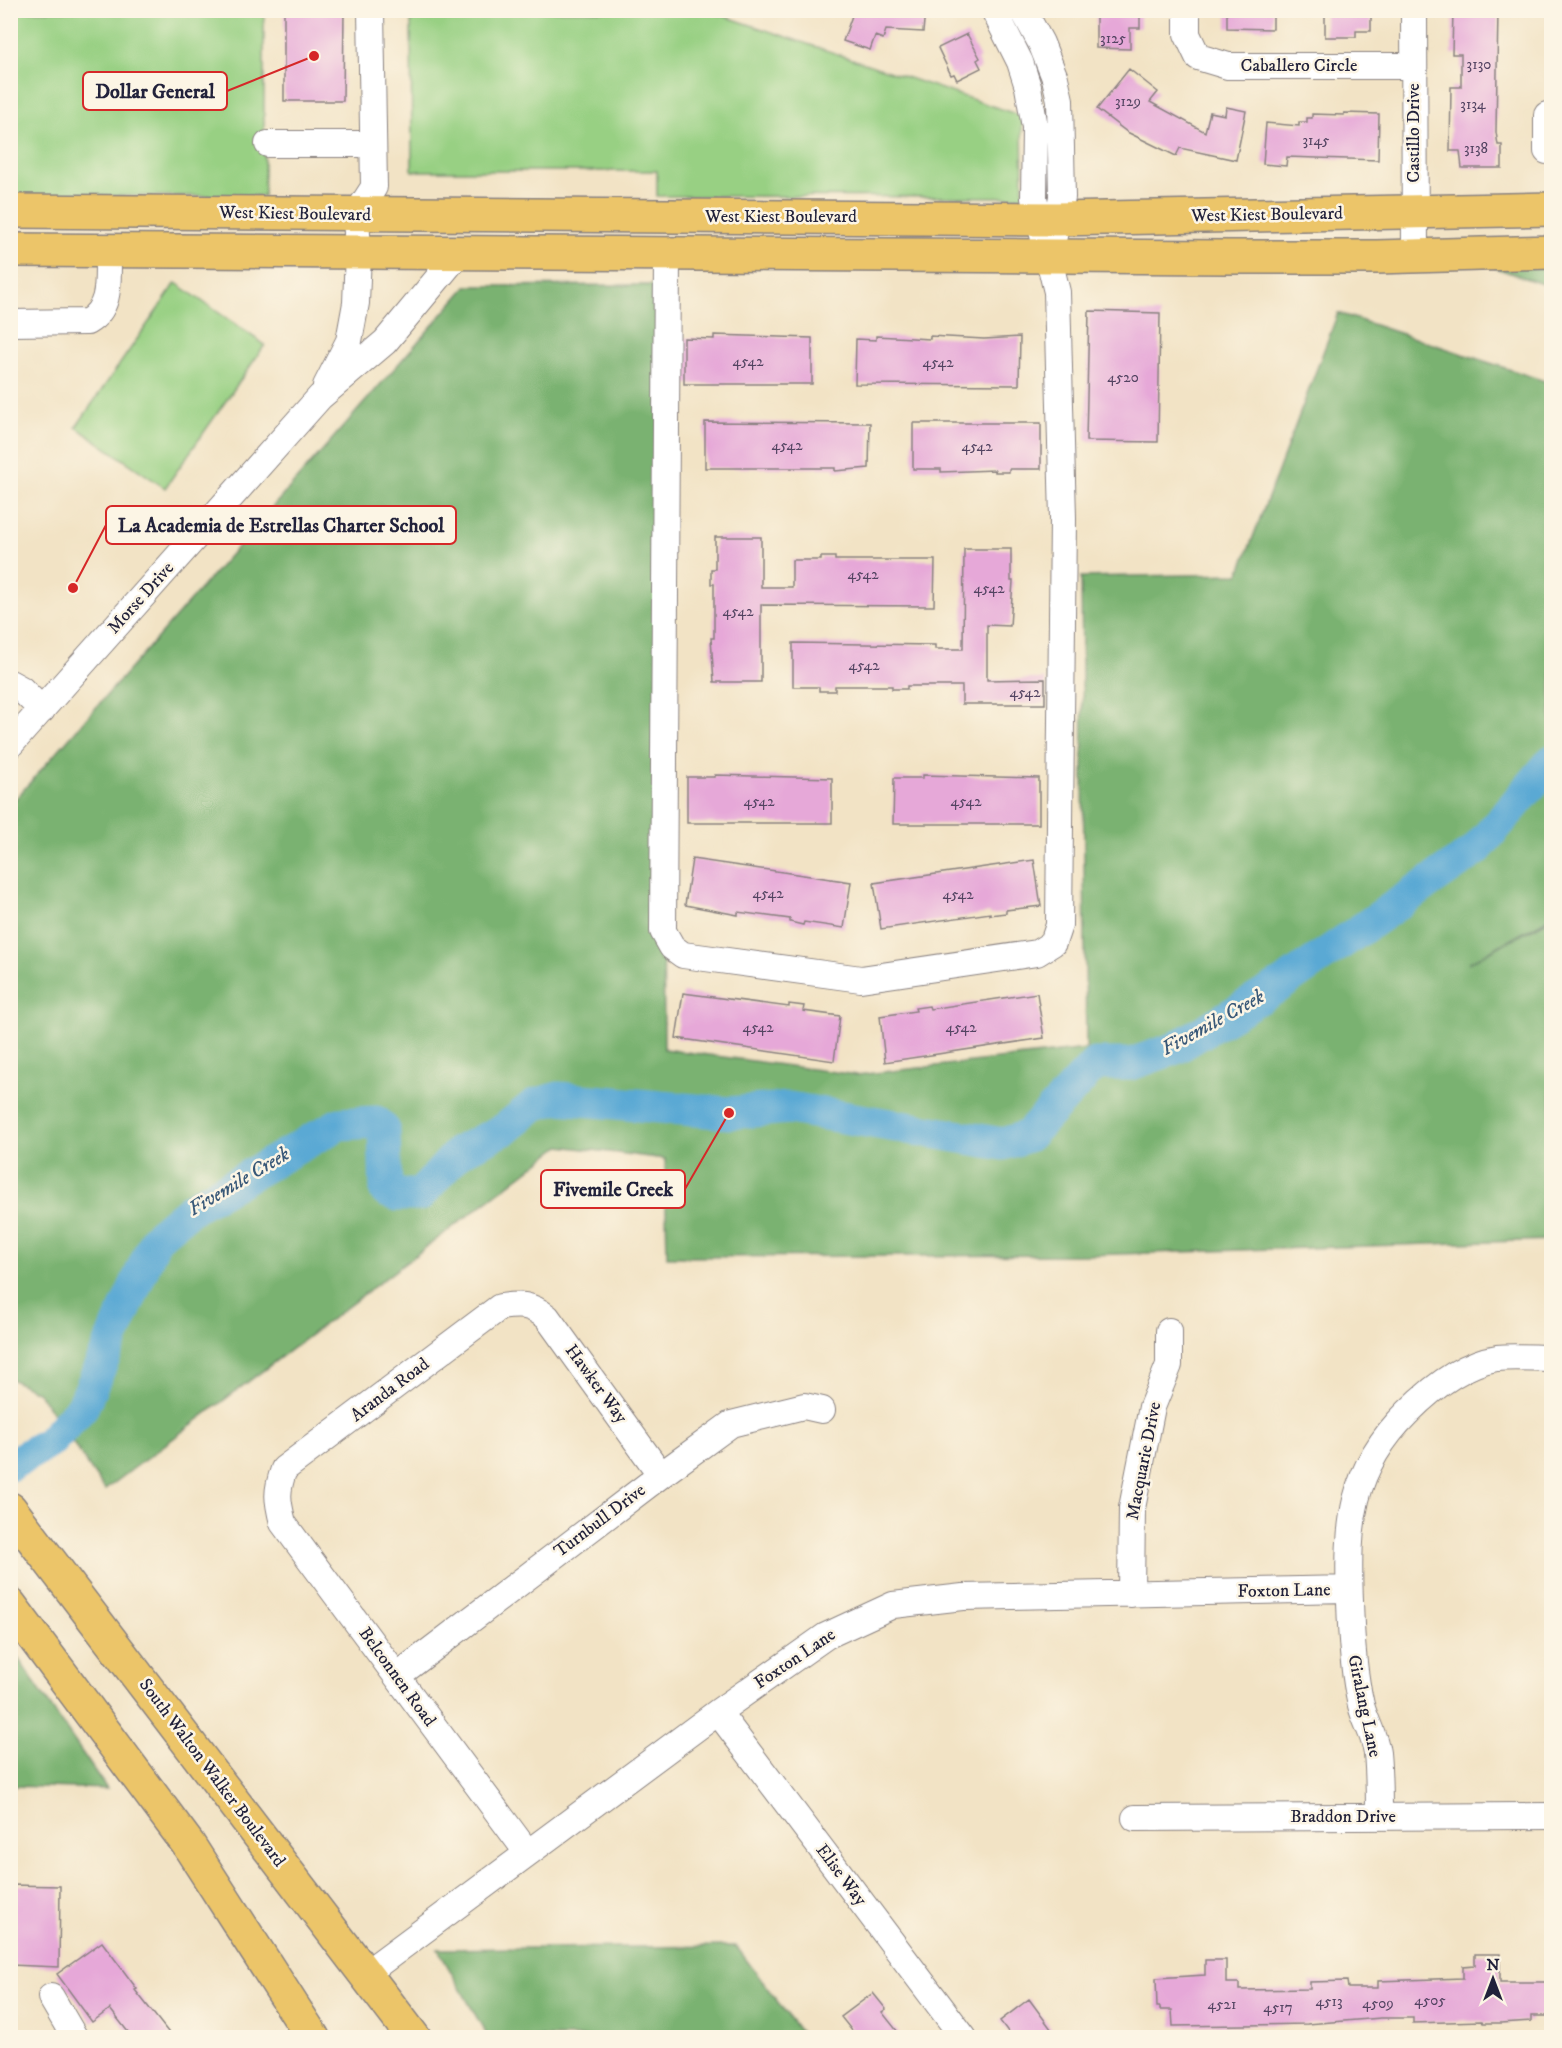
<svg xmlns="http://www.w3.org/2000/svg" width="1562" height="2048" font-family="'IM FELL DW Pica',serif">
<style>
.green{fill:#98d083;stroke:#5d795f;stroke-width:1.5}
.forest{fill:#7ab271;stroke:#4e6a56;stroke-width:1.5}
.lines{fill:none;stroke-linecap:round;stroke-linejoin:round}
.river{stroke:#5aa9d4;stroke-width:33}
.building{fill:#e6a8d8}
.minor-casing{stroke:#8a8280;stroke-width:28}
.major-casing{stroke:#8a8280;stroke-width:36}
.minor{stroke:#fff;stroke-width:26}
.major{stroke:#ecc569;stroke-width:33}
.labels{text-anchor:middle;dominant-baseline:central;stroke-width:5;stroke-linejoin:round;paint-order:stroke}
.number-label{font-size:15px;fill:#534462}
.street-label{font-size:18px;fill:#22223b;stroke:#fcf5e5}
.water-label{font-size:20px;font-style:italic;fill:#385878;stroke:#fcf5e5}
.leader{fill:none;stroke:#d62828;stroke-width:2}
.callout-dot{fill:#d62828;stroke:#fcf5e5;stroke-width:2}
.callout{fill:#fcf5e5;stroke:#d62828;stroke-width:2}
.callout-label{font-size:20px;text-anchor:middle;font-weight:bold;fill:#22223b}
</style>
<rect width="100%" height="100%" fill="#fcf5e5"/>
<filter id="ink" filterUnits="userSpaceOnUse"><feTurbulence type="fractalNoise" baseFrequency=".0167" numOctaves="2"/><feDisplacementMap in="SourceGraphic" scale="12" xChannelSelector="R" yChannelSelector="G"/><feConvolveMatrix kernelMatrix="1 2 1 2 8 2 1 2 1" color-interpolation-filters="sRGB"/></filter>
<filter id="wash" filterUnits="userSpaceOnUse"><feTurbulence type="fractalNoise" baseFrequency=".008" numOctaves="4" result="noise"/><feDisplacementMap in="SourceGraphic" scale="24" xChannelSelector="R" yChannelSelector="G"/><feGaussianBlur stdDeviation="1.35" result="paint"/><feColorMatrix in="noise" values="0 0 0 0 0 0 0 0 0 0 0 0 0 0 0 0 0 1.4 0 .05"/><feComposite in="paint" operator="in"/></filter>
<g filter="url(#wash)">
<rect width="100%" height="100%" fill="#f2e3c5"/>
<path class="green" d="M10 11H264V196H11Z
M411 11H709L1022 116 1023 197 657 196V171H412Z
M176 283 265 345 165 488 76 427Z"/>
<path class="forest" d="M1551 265V287L1490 266Z
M659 285 664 1049 857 1075 1086 1049 1081 577 1239 574 1338 313 1551 383V917L1468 963 1551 919V1240L1087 1255 667 1257 665 1159 560 1146 105 1490 39 1393 11 1379V804L467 286Z
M10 1648H11L107 1789 11 1786Z
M736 1946 804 2037H488L438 1949Z"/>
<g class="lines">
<path class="river" d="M10 1465 50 1442 83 1406 156 1238 192 1208 339 1124 376 1122 384 1130 386 1191 398 1195H420L459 1152 505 1129 534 1105 558 1098 729 1113 789 1108 1003 1144 1028 1136 1095 1064H1131L1176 1048 1282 984 1476 850 1552 761"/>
</g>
<g id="blocks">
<path class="building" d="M284 10H344L343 101H284Z
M854 10H925L923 32 886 30 883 39 875 36 870 50 843 41Z
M1227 10H1273V29L1227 28Z
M1325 10H1371V31H1356V37H1325Z
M1453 10H1498L1496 132 1498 145H1502V168H1462L1460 151H1450L1451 87H1461V54H1452Z
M1096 14H1140V28H1130V49L1096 48Z
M967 34 980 58 977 60 981 68 957 80 954 74 951 75 938 48Z
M1129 69 1158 92 1150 102 1205 132 1210 112 1225 115 1226 107 1246 111 1236 160 1180 148 1176 156 1127 132 1097 109Z
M1344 113 1379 114 1378 160 1287 157 1286 166 1263 164 1266 123 1299 126V122H1307V118H1312V114L1344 115Z
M1089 311 1160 313 1158 442 1086 441Z
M714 335 812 338V384H684V338L714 339Z
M876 336 930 339V336L984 339 1020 337 1019 385 855 384 856 339 876 340Z
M705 422 870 423 869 468 835 471V468H705Z
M913 423H1041V469H1009V472H995V470L941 472V469H913Z
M715 537H761V587H792V560H821V557H835V560H935L934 606 761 605V682H714L711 638H714V584H711V569H715Z
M964 549H1011V581H1013L1010 626 987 625V680L1045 679V704H962V686H907V689H892V686H835V691H819V687H793V643L935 645V649H963Z
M715 775 832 778V823H687V777H715Z
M923 775 1039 778V824H893L894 778H923Z
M692 859 851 882 844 928 804 922 803 925 790 922V919L738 912V915L685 905Z
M1034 860 1041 906 1006 910V913L990 915V913L881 929 874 883Z
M683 993 789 1007V1004L804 1006 803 1011 840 1016 834 1061 676 1038Z
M1037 993 1044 1038 885 1062 880 1016 916 1011 915 1008 929 1006 930 1009Z
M10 1885 60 1886 59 1967 10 1965Z
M102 1942 137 1989 135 1990 172 2037H132L110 2009 92 2022 57 1974Z
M1475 1954H1500V1982H1549L1550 2016H1531V2021L1501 2023H1483L1482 2021 1413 2023V2018H1381L1307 2024 1173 2026 1172 2010H1160V2007H1157L1156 1978 1205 1975V1960H1226V1983H1239V1990L1310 1989V1982L1347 1981 1348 1988H1378V1981L1463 1978V1966L1475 1965Z
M873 1993 886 2009 882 2012 902 2037H857L841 2017Z
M1029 1999 1057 2037H1012L1000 2021Z"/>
</g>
</g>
<g filter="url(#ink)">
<use href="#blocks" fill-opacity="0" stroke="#8a8280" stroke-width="1.5"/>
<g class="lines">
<g class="minor-casing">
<path id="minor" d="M1023 10 1041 43 1055 78 1060 100 1062 197 1054 236
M1187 10V34L1198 57 1228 66H1414
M1414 10 1415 256
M1552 114 1547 115V151H1552
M268 144H373
M667 255 663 931 672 947 683 955 861 979 1037 953 1053 943 1059 925 1063 518 1057 292 1034 198 1035 127 1028 87 1020 62 994 10
M10 323 87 322C113 307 107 278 108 251
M326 386 349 341 356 303 358 253 356 215 374 187 371 10
M10 683 21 689 42 710
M10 745 320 397 385 342 459 253
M1131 1594 1132 1508 1152 1407 1169 1365V1331
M397 1676 661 1475 731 1424 804 1406 822 1410
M718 1712 964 2038
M1379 1816C1379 1795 1379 1774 1377 1753 1375 1736 1365 1721 1361 1705 1353 1671 1351 1636 1350 1601 1347 1525 1350 1469 1408 1412 1431 1389 1464 1363 1497 1358 1514 1356 1534 1358 1552 1358
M1135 1818 1552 1816
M527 1852 283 1523C277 1499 276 1492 284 1469L500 1307C521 1304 530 1304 547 1317L661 1475
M365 1974 718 1712 826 1636 893 1605 963 1597 1349 1589
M51 1997 75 2038"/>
</g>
<g class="major-casing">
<path id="major" d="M10 211 1057 219 1552 209
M10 250 1227 257H1377L1552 252
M10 1509 414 2038
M10 1605 188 1844 313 2038"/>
</g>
<use href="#minor" class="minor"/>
<use href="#major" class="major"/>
</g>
</g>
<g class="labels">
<g class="number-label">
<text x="1113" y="38">3125</text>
<text x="1479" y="64">3130</text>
<text x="1128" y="101">3129</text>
<text x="1473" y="104">3134</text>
<text x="1316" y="140">3145</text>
<text x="1476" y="148">3138</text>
<text x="748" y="361">4542</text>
<text x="938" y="362">4542</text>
<text x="1123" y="377">4520</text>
<text x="787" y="445">4542</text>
<text x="977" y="446">4542</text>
<text x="863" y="574">4542</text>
<text x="989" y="588">4542</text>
<text x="738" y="611">4542</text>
<text x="864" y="665">4542</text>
<text x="1025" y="692">4542</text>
<text x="759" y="801">4542</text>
<text x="966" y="801">4542</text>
<text x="768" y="893">4542</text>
<text x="958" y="894">4542</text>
<text x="758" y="1027">4542</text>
<text x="961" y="1027">4542</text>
<text x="1430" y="2000">4505</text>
<text x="1329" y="2001">4513</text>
<text x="1378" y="2003">4509</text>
<text x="1222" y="2004">4521</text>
<text x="1278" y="2007">4517</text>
</g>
<g class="street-label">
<text x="1299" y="66">Caballero Circle</text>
<text transform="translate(1414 133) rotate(-90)">Castillo Drive</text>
<text transform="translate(295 214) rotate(1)">West Kiest Boulevard</text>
<text transform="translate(1267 215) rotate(-1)">West Kiest Boulevard</text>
<text x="781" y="217">West Kiest Boulevard</text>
<text transform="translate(141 598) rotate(-48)">Morse Drive</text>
<text transform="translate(596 1384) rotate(54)">Hawker Way</text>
<text transform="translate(390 1390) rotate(-37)">Aranda Road</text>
<text transform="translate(1144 1461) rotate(-79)">Macquarie Drive</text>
<text transform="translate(600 1521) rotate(-37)">Turnbull Drive</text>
<text transform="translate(1284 1591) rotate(-1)">Foxton Lane</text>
<text transform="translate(795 1659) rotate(-34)">Foxton Lane</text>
<text transform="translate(397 1677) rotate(54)">Belconnen Road</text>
<text transform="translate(1364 1706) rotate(78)">Giralang Lane</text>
<text transform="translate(212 1773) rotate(53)">South Walton Walker Boulevard</text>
<text x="1343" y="1817">Braddon Drive</text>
<text transform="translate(841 1875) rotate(53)">Elise Way</text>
</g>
<g class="water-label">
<text transform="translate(1213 1023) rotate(-29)">Fivemile Creek</text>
<text transform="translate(239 1182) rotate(-31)">Fivemile Creek</text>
</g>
</g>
<path class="leader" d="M314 56L227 91M73 588L106 525M729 1113L685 1189"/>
<g class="callout-dot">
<circle cx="314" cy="56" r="6"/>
<circle cx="73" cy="588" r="6"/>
<circle cx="729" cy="1113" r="6"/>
</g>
<g class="callout">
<rect x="83" y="72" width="144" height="38" rx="6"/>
<rect x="106" y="506" width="350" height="38" rx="6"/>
<rect x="541" y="1170" width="144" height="38" rx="6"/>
</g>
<g class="callout-label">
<text x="155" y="98">Dollar General</text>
<text x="281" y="532">La Academia de Estrellas Charter School</text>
<text x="613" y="1196">Fivemile Creek</text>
</g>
<rect width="1562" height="2048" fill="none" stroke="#fcf5e5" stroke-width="36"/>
<g transform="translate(1493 1979)" stroke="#fcf5e5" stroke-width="4.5" paint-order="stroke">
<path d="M0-4.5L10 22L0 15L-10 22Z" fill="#22223b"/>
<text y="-9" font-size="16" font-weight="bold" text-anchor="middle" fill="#22223b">N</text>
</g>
</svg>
